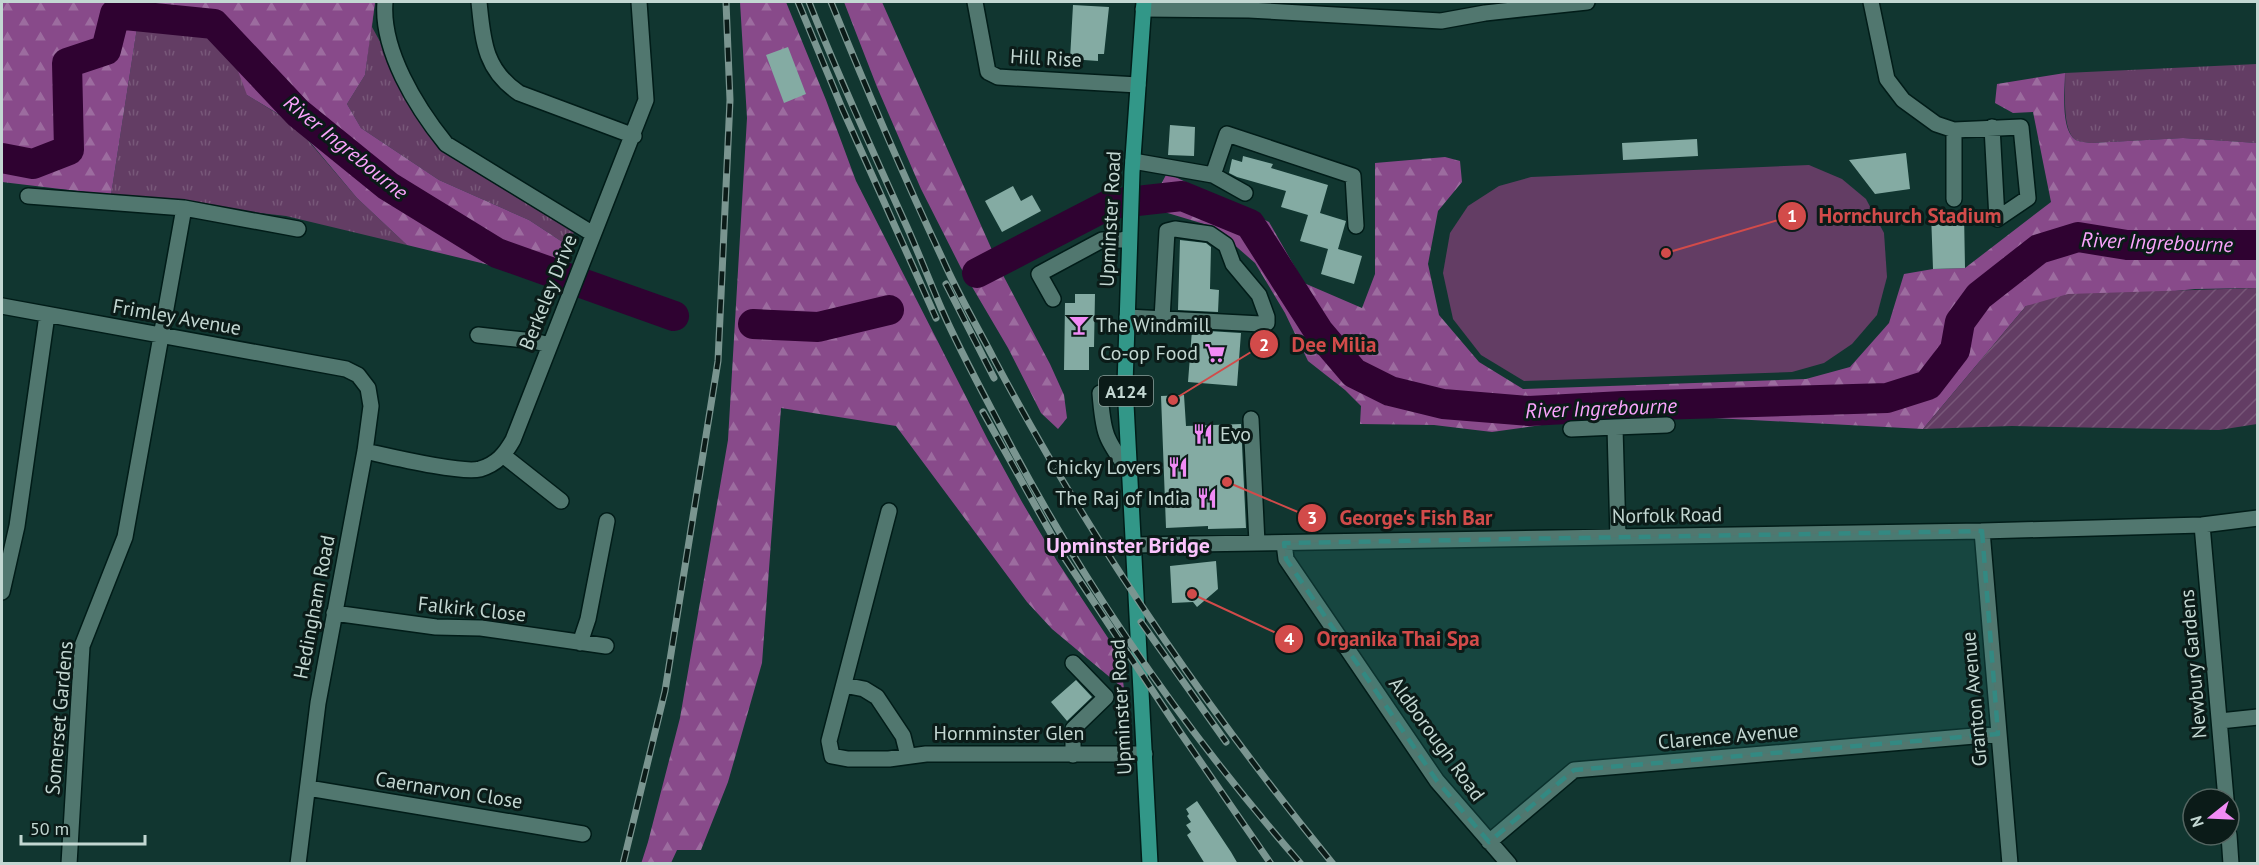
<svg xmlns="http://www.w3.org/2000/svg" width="2259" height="865" font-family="'PT Sans',sans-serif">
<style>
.grass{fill:url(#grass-tufts)}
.forest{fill:url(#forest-firs)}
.park{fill:#633d64}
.garden{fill:url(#garden-furrows)}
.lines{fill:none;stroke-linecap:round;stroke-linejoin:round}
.river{stroke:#2f0231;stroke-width:30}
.building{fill:#84aba3}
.minor-casing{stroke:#011c18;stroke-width:18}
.major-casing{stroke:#011c18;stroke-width:18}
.minor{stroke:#51776f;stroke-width:15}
.major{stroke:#329788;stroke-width:15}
.rail-casing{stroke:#7a9590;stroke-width:7}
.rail{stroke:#0b1b18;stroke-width:4.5;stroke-dasharray:14;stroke-linecap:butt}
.marked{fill:#338982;fill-opacity:0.2;stroke:#338982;stroke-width:4.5;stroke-dasharray:12 8;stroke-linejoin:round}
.labels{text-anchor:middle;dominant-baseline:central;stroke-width:6;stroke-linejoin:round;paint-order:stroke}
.shield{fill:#0b1b18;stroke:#8c9f9a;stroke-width:1.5}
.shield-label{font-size:18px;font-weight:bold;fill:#c3d7d2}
.street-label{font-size:20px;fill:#c3d7d2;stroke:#0b1b18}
.poi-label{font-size:20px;fill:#c3d7d2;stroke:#0b1b18;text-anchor:end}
.water-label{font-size:21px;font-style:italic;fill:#fba4fd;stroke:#0b1b18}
.quarter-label{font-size:22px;font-weight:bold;fill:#fcc3fd;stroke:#0b1b18}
.leader{fill:none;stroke:#d24b4a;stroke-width:2}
.callout-dot{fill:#d24b4a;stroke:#0b1b18;stroke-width:2}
.mark-label{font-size:18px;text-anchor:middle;font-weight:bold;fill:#fff}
.callout-label{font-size:21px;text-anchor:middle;font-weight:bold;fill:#d24b4a;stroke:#0b1b18;stroke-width:6;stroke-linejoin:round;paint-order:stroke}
</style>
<defs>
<pattern id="grass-tufts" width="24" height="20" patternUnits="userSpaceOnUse" patternTransform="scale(1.5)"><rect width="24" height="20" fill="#633d64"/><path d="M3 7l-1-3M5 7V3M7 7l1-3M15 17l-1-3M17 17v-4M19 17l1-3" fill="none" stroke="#785879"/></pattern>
<pattern id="forest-firs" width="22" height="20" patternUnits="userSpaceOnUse" patternTransform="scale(1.5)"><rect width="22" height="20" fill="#884a8a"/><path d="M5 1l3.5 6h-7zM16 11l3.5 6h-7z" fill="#9c6c9f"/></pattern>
<pattern id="garden-furrows" width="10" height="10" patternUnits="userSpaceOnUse" patternTransform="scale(1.5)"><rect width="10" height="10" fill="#633d64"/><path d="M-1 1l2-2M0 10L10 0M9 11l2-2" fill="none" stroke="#785879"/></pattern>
</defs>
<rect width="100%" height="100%" fill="#113630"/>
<path class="grass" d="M141 2H375L372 27 428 129 577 227 567 245 529 220 439 180 361 128 347 104 365 75 371 28 247 95 294 124 357 198 407 245 286 216 111 195Z
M2257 64V143L2183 138 2091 143C2087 142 2080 142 2076 140 2061 130 2066 90 2065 73Z"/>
<path class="forest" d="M2 2H141L111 195 2 182Z
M143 2H375L365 75 347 104 361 128 439 180 529 220 567 245 555 281 407 245 357 198 295 124 247 95 229 47Z
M740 2H786L826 100 856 181 988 440 1022 502 1057 561 1120 656 1124 689 1052 629 1027 602 896 426 781 408 762 663 728 782 701 850H677L671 863 641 864 648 842 680 718 728 440 747 118Z
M844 2H882L1004 277 1050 364 1064 395 1067 418 1058 429 1041 413 1008 348 961 268 921 189 877 87Z
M2065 73C2065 90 2060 130 2076 140 2080 142 2087 142 2091 143L2183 138 2257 143V288L2195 289 2026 306 1923 429 1695 417 1549 424 1492 432 1434 425 1360 424 1361 406 1345 390 1308 361 1285 313 1255 263 1214 227 1161 211 1158 190 1167 173 1269 222 1304 283 1362 308 1375 274V163L1445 157 1460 161 1462 182 1438 211 1428 264 1439 315 1479 362 1523 389 1806 379 1850 367 1889 323 1904 274 1933 269 1965 268 2051 202 2033 112 2013 113 1995 103 1997 84Z"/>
<path class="park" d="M1809 165 1842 179 1866 199 1884 233 1887 277 1877 315 1852 344 1824 363 1792 372 1524 381 1481 355 1453 319 1443 273 1450 233 1468 206 1499 186 1531 177Z"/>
<path class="garden" d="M2257 288V424L2219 430 2012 426 1923 429 2026 306 2068 294Z"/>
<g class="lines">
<path class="river" d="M2 158 33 164 69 150 67 63 106 50 115 14 214 24 298 113 388 186 497 253 674 316
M977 273 1110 204 1182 196 1250 224 1319 332 1354 373 1390 391 1443 404 1529 411 1623 406 1887 398 1928 385 1955 350 1960 322 1979 296 2039 249 2078 237 2127 245H2258
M753 324 818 327 889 310"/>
</g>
<path class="building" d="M1073 5 1109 7 1104 54H1098V61L1070 59Z
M788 47 806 94 784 103 766 55Z
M1170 125 1195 127 1194 156 1168 155Z
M1697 139 1698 156 1623 160 1622 143Z
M1906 153 1910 189 1875 194 1849 160Z
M1243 156 1273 164 1271 168 1328 185 1320 213 1346 221 1338 249 1362 256 1354 284 1321 274 1328 249 1300 241 1308 215 1281 207 1286 191 1237 177 1229 173 1232 159 1242 162Z
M1013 186 1021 201 1032 195 1041 211 1002 232 985 201Z
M1964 212 1965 268 1933 269 1931 213Z
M1180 240 1206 243 1211 247 1210 289 1219 290 1218 312 1178 310Z
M1075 294H1095L1094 347H1089V370H1064L1065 303H1075Z
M1192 330 1241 333 1237 386 1188 382Z
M1184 395 1186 426 1241 424 1246 528 1208 529V526L1166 528 1161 396Z
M1216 561 1218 589 1197 607 1193 602 1172 603 1170 566Z
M1076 680 1092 697 1067 721 1051 702Z
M1197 801 1231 852 1238 864H1205L1187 835 1191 832 1186 825 1191 822 1187 816 1189 814 1186 809Z"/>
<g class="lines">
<g class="minor-casing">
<path id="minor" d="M385 2C381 50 416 107 446 144L593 234
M479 2C483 40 484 69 519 93L634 136
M975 2 988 72 998 77 1138 85
M1871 2 1887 79 1903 100 1936 124 1954 130 2021 127 2028 198 1997 219 1992 127
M1143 9 1249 10 1441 21 1485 13 1587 2
M1954 130V199
M1133 161 1213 175 1227 134 1353 176 1356 226
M1213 175 1245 193
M28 196 184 208
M1053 299 1039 274 1102 240H1121L1129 238
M2 306 346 369 358 375 368 388 371 406 365 451 318 703 298 864
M1127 317 1261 324 1267 323V317L1259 295 1233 264 1226 245 1210 234 1175 229 1167 231 1162 319
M478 335 534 341 549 345
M1126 393H1100C1103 433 1105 439 1129 471
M1251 419 1257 543
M1615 427 1667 425
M1571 429 1615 427 1618 537
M365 451C388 456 461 474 480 469 497 464 505 454 513 440L646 100 639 2
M504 456 561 501
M889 511 829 741 832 756 848 759H889L926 754H1145
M2202 525 2226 799
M1982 531 2010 864
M1284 543 1286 559 1437 781 1509 864
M1132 545 1982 531 2202 525 2258 518
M2 592 17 526 47 315
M334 613 436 627 481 628 606 646
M580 643 588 619 607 521
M1073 663 1106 697 1073 729V755
M844 685 864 689 877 697 903 736 908 756
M2220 721 2258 717
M308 788 583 834
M2229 835 2231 864
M1489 842 1574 770 1998 734
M69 864 82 646 125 537 184 208 298 229"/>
</g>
<g class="major-casing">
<path id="major" d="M1144 2 1132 172 1125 385 1150 864"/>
</g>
<use href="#minor" class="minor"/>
<use href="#major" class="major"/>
<g class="rail-casing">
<path id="rail" d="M798 2 842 108 936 318
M809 2C839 78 873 152 907 227 919 254 930 282 942 310 960 351 982 391 1003 431 1084 586 1186 732 1301 864
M831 2C866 88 903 175 943 260 958 294 977 326 994 359 1089 538 1204 706 1333 864
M946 284 994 378
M983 412 1064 557 1180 732 1271 864
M1141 622 1226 742
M623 864 665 691 718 361 730 100 726 2"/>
</g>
<use href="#rail" class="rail"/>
</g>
<path class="marked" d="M1982 531 1998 734 1574 770 1489 842 1437 781 1286 559 1284 543Z"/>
<defs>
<g id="bar-bare" transform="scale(1.62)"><path d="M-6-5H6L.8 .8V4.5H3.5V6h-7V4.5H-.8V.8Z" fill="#f18bf5" stroke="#0b1b18" stroke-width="2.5" paint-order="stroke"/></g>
<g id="supermarket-bare" transform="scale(1.62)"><path d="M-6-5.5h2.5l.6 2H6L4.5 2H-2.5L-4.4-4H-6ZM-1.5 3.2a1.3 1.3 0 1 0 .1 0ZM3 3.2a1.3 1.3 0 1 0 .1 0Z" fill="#f18bf5" stroke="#0b1b18" stroke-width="2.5" paint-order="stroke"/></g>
<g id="restaurant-bare" transform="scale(1.62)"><path d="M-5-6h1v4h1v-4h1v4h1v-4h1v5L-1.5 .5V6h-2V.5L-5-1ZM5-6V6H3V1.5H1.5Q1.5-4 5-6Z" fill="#f18bf5" stroke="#0b1b18" stroke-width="2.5" paint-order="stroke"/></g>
</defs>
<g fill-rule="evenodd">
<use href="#bar-bare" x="1079" y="325"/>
<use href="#supermarket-bare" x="1215" y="353"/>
<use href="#restaurant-bare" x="1203" y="434"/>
<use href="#restaurant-bare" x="1178" y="467"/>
<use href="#restaurant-bare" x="1207" y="498"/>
</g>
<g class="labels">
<rect class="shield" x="1099" y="376" width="54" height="30" rx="4.5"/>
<g class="shield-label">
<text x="1126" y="391">A124</text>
</g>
<g class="street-label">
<text transform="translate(1046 58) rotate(3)">Hill Rise</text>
<text transform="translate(1110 219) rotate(-87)">Upminster Road</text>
<text transform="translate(548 292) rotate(-68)">Berkeley Drive</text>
<text transform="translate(177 317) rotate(10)">Frimley Avenue</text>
<text transform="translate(1667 515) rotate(-1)">Norfolk Road</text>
<text transform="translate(314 607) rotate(-79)">Hedingham Road</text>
<text transform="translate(472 609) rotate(6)">Falkirk Close</text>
<text transform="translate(2193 664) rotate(-95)">Newbury Gardens</text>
<text transform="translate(1974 699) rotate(-95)">Granton Avenue</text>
<text transform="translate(1121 707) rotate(-93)">Upminster Road</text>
<text transform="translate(59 718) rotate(-85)">Somerset Gardens</text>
<text x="1009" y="733">Hornminster Glen</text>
<text transform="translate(1728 736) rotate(-5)">Clarence Avenue</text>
<text transform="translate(1437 739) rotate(54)">Aldborough Road</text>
<text transform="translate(449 790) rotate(9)">Caernarvon Close</text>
</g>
<g class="poi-label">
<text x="1096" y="325" text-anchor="start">The Windmill</text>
<text x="1198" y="353">Co-op Food</text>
<text x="1220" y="434" text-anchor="start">Evo</text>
<text x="1161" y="467">Chicky Lovers</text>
<text x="1190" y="498">The Raj of India</text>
</g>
<g class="water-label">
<text transform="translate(346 147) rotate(39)">River Ingrebourne</text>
<text transform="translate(2157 242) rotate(2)">River Ingrebourne</text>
<text transform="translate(1601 408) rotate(-2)">River Ingrebourne</text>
</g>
<g class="quarter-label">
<text x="1128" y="545">Upminster Bridge</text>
</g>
</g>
<path class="leader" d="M1666 253L1792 216M1173 400L1264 344M1227 482L1312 518M1192 594L1289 639"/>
<g class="callout-dot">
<circle cx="1666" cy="253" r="6"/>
<circle cx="1173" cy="400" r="6"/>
<circle cx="1227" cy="482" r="6"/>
<circle cx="1192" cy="594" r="6"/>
<circle cx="1792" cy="216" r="15"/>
<circle cx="1264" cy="344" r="15"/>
<circle cx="1312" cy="518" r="15"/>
<circle cx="1289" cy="639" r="15"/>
</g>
<g class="mark-label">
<text x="1792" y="222">1</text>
<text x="1264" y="351">2</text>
<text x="1312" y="524">3</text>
<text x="1289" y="645">4</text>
</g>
<g class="callout-label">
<text x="1910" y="223">Hornchurch Stadium</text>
<text x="1334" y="352">Dee Milia</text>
<text x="1416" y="525">George's Fish Bar</text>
<text x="1398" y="646">Organika Thai Spa</text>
</g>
<rect width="2259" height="865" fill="none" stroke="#c3d7d2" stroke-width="6"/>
<g transform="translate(2211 817) rotate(252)"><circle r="28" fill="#0b1b18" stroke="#556662" stroke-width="1.5"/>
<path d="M0-4.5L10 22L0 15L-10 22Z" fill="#f18bf5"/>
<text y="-9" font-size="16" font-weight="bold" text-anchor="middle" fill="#c3d7d2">N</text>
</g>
<path d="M21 835v9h124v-9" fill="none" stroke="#c3d7d2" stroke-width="3"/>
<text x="30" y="835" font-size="18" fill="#c3d7d2" stroke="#0b1b18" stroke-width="4.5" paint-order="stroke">50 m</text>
</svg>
